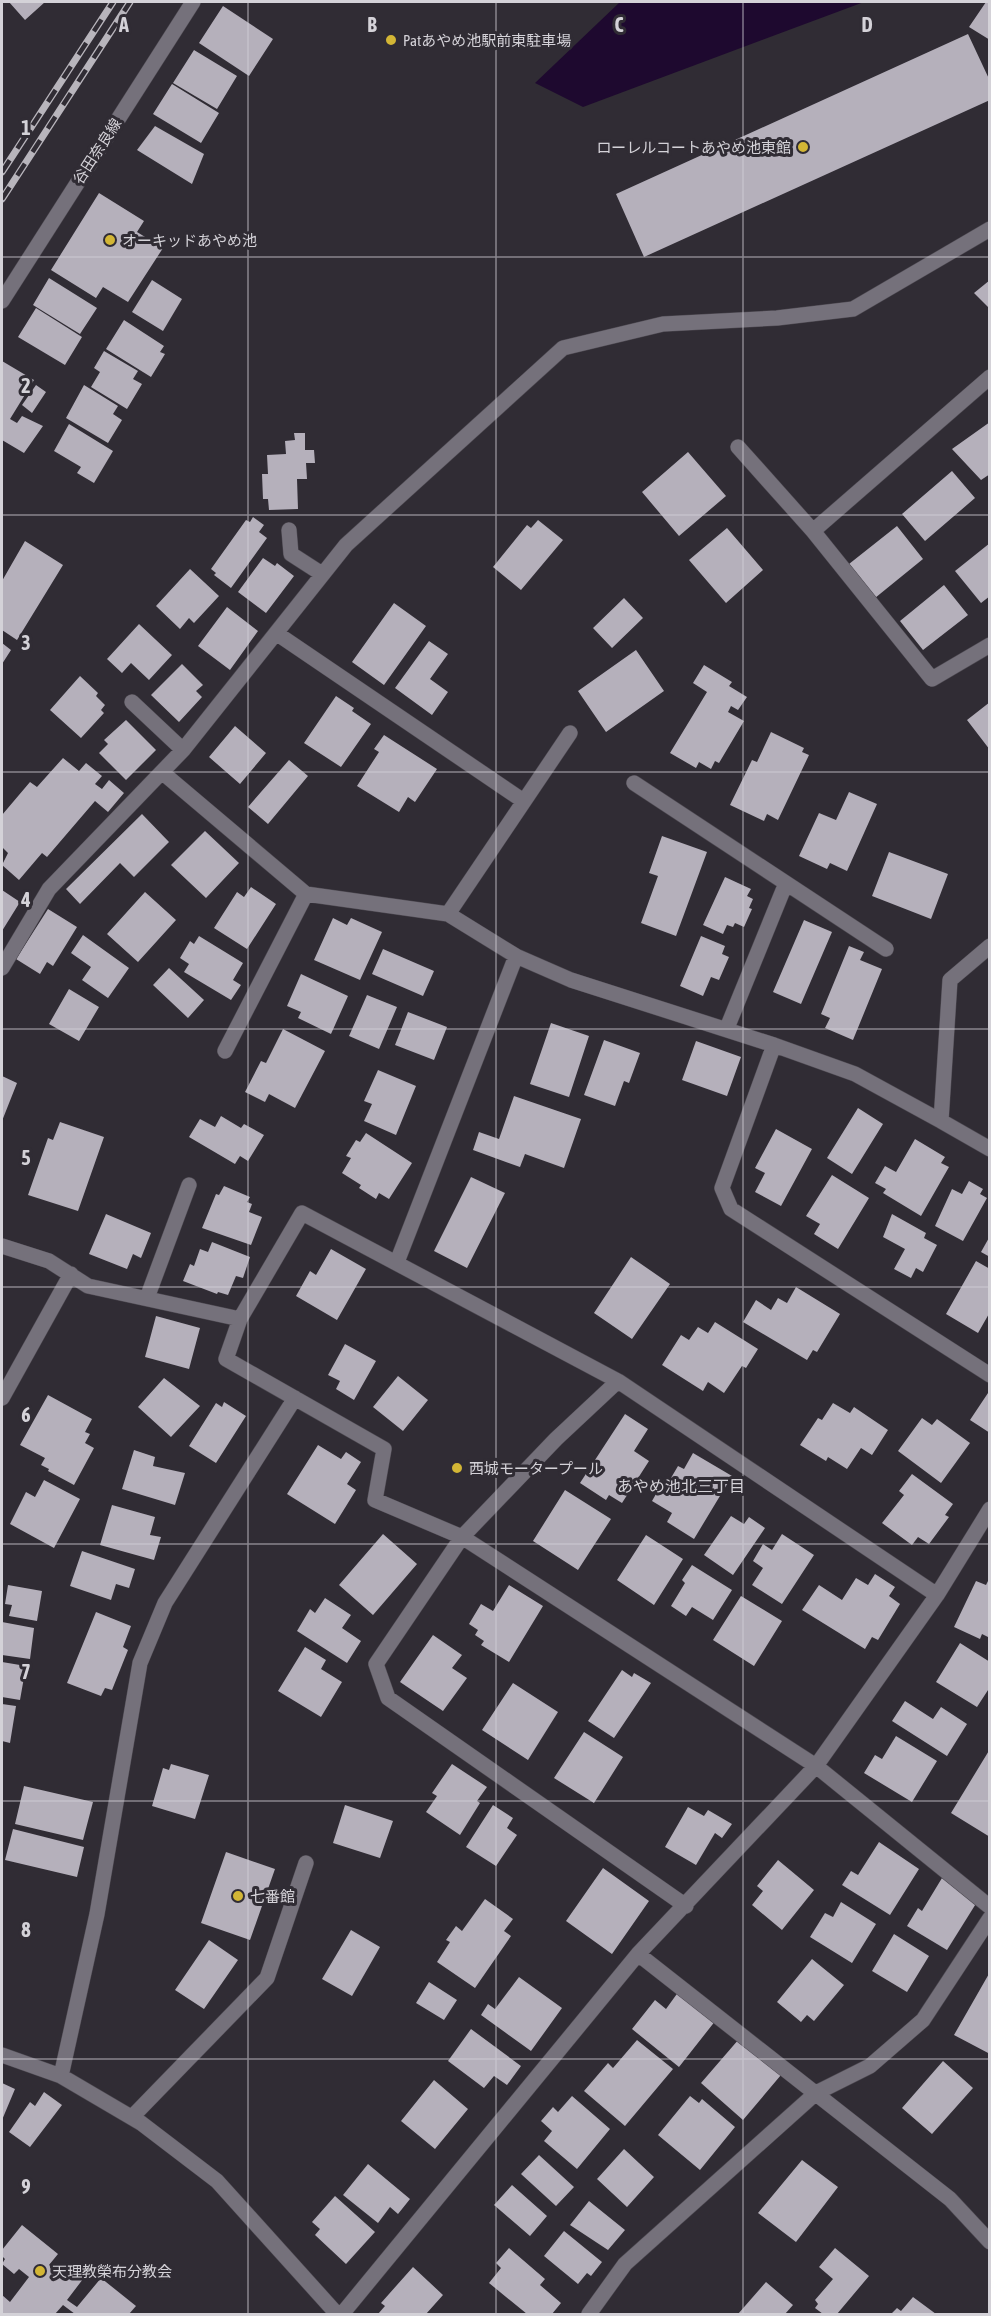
<svg xmlns="http://www.w3.org/2000/svg" width="991" height="2316" font-family="'Asap Condensed','Noto Sans JP',sans-serif">
<style>
.water{fill:#1e092f}
.building{fill:#b5b0bb}
.lines{fill:none;stroke-linecap:round;stroke-linejoin:round}
.minor-casing{stroke:#4d4951;stroke-width:16}
.secondary-casing{stroke:#4d4951;stroke-width:16}
.minor{stroke:#75717b;stroke-width:15}
.secondary{stroke:#75717b;stroke-width:15}
.rail-casing{stroke:#b8b5bc;stroke-width:7}
.rail{stroke:#302c34;stroke-width:4.5;stroke-dasharray:14;stroke-linecap:butt}
.grid{fill:none;stroke:#d4d2d8;stroke-width:1.5;stroke-opacity:0.55}
.poi-dot{fill:#d3b635;stroke:#302c34;stroke-width:2}
.labels{text-anchor:middle;dominant-baseline:central;stroke-width:6;stroke-linejoin:round;paint-order:stroke}
.poi-label{font-size:15px;fill:#d4d2d8;stroke:#302c34;text-anchor:start}
.street-label{font-size:15px;fill:#d4d2d8;stroke:#302c34}
.neighbourhood-label{font-size:16px;fill:#d4d2d8;stroke:#302c34}
.grid-label{font-size:20px;text-anchor:middle;font-weight:bold;fill:#d4d2d8;stroke:#302c34;stroke-width:6;stroke-linejoin:round;paint-order:stroke}
</style>
<rect width="100%" height="100%" fill="#302c34"/>
<path class="water" d="M620 2H864L583 107 535 83Z"/>
<path class="building" d="M9 2H45L25 20Z
M986 2H990V40L969 27Z
M223 6 273 39 249 76 199 43Z
M968 34 990 81V100L644 257 616 194Z
M194 50 237 76 217 109 173 83Z
M172 84 219 113 201 143 153 114Z
M155 126 204 154 192 184 137 150Z
M99 193 144 221 137 232 163 248 128 302 103 287 96 298 51 270Z
M49 278 97 308 80 334 33 305Z
M152 280 182 299 163 331 132 312Z
M990 280V309L974 293Z
M36 308 82 337 65 365 18 337Z
M124 320 164 346 160 352 165 354 151 377 106 349Z
M104 351 138 371 133 379 142 384 127 409 91 387 100 372 94 368Z
M2 361 34 380 10 419 17 423 22 416 43 426 24 453 2 440Z
M36 385 46 392 32 413 22 405Z
M84 385 118 406 113 414 122 420 108 443 66 418Z
M990 422V474L981 480 952 449Z
M69 424 113 451 94 483 77 473 81 467 54 451Z
M294 433H305V450H314L315 463H306L307 479H297L298 509 269 510 268 499H263L262 474H268L267 455 286 454 285 441 295 440Z
M688 452 726 496 679 536 642 492Z
M952 471 975 498 925 541 902 514Z
M253 517 264 525 259 532 267 538 231 588 214 575 216 573 211 569 246 520 250 522Z
M538 520 563 540 521 590 493 567 527 525 531 528Z
M897 526 923 559 875 598 849 564Z
M727 528 763 570 726 603 689 560Z
M25 541 63 565 17 640 2 630V581Z
M990 543V596L981 603 955 571Z
M263 558 275 566 277 563 294 576 266 613 238 592Z
M190 569 219 596 194 623 189 618 180 629 156 606Z
M944 585 968 615 923 650 900 621Z
M624 598 643 618 612 648 593 628Z
M394 603 426 626 384 685 352 662Z
M227 607 258 631 230 670 198 646Z
M139 624 172 655 149 680 131 663 122 673 107 659Z
M429 641 448 654 430 679 448 692 432 715 395 688Z
M2 643 11 650 2 664Z
M636 650 664 691 606 732 578 691Z
M182 664 203 685 196 691 202 697 179 722 151 695Z
M704 665 732 682 729 686 747 697 738 710 731 706 728 712 744 721 719 763 715 761 711 769 699 762 696 768 670 753 707 692 693 683Z
M80 676 98 693 96 696 105 705 101 710 104 713 81 738 50 710Z
M336 696 354 708 352 711 371 724 341 767 304 743Z
M990 702V750L967 720Z
M126 720 156 750 126 780 99 753 108 744 104 740Z
M235 726 266 753 240 784 209 757Z
M771 732 804 748 802 752 809 755 778 820 767 814 764 821 730 805 752 760 757 762Z
M384 735 437 769 415 802 408 797 399 812 357 786 379 752 374 749Z
M63 758 79 771 86 763 102 776 95 784 102 789 109 780 124 793 108 812 95 801 47 857 42 853 19 880 2 865 8 853 2 847V815L30 782 37 787Z
M289 760 308 776 268 824 248 807Z
M849 792 877 804 847 871 830 863 827 869 799 856 819 813 836 820Z
M142 814 169 842 134 877 120 863 80 904 66 889Z
M205 831 239 863 206 898 171 865Z
M662 836 707 852 676 936 641 923 658 876 649 873Z
M889 852 948 874 931 919 872 896Z
M725 877 751 889 747 896 753 899 749 908 752 909 744 927 735 923 733 927 727 925 723 934 703 925Z
M251 887 276 904 247 949 214 928 237 892 244 897Z
M2 890 20 902 2 931Z
M145 892 176 920 138 962 107 934Z
M48 909 77 927 53 966 47 962 40 974 16 959Z
M333 918 347 925 351 918 382 932 360 980 314 960Z
M804 920 832 932 801 1004 773 992Z
M83 935 129 968 108 998 82 980 91 967 71 953Z
M199 936 243 963 233 980 241 985 231 1000 184 972 189 964 180 958 190 941 194 944Z
M701 936 725 946 722 954 729 957 719 980 711 977 703 996 680 986Z
M849 946 864 952 860 960 882 969 853 1040 825 1028 830 1018 821 1014Z
M383 949 434 971 423 996 372 974Z
M169 968 204 1000 188 1018 153 985Z
M301 974 348 996 331 1034 298 1018 301 1012 287 1006Z
M69 989 99 1007 79 1041 49 1024Z
M367 995 397 1007 379 1049 349 1036Z
M408 1012 447 1027 434 1060 395 1045Z
M551 1023 589 1036 569 1097 530 1084Z
M283 1029 325 1051 295 1108 269 1094 265 1102 245 1092 261 1061 266 1063Z
M604 1040 640 1053 629 1083 624 1081 615 1106 584 1095Z
M696 1041 741 1057 727 1096 682 1080Z
M378 1070 416 1086 396 1135 364 1121 372 1104 364 1101Z
M2 1076 17 1083 2 1121Z
M514 1096 581 1119 564 1168 525 1154 520 1167 473 1150 479 1132 499 1139Z
M858 1108 883 1124 852 1174 827 1158Z
M221 1116 241 1128 244 1124 264 1135 248 1161 240 1156 235 1164 189 1137 200 1119 215 1127Z
M60 1122 104 1137 78 1211 28 1195 48 1138 53 1140Z
M776 1129 812 1149 781 1206 755 1192 765 1173 755 1168Z
M366 1133 412 1163 389 1199 379 1193 376 1199 359 1188 361 1185 342 1173 351 1158 346 1156 356 1140 360 1142Z
M915 1139 945 1157 941 1163 949 1167 921 1216 883 1193 886 1189 875 1183 885 1166 896 1172Z
M832 1175 869 1198 838 1249 814 1234 820 1224 806 1216Z
M471 1177 505 1193 467 1268 434 1251Z
M969 1181 983 1189 980 1194 987 1198 963 1241 935 1226 952 1189 962 1194Z
M224 1186 250 1197 247 1202 252 1204 249 1212 262 1217 251 1245 202 1228 216 1194 219 1195Z
M106 1214 151 1233 141 1258 133 1254 127 1269 89 1254Z
M892 1214 926 1233 924 1238 937 1245 923 1272 916 1268 911 1278 894 1269 905 1249 883 1237Z
M990 1236V1257L981 1252Z
M212 1242 250 1257 243 1278 236 1276 228 1295 218 1292 217 1294 183 1281 190 1264 194 1266 200 1249 208 1252Z
M331 1249 366 1269 337 1320 296 1296 310 1271 316 1275Z
M631 1257 670 1284 632 1339 594 1313Z
M976 1261 990 1269V1312L978 1333 946 1314Z
M796 1287 840 1314 817 1352 813 1350 807 1360 743 1322 756 1300 771 1310 778 1298 787 1303Z
M156 1316 200 1328 189 1369 145 1357Z
M715 1322 758 1349 746 1368 742 1366 724 1393 708 1382 703 1391 662 1365 681 1335 689 1340 698 1327 708 1333Z
M345 1344 376 1361 354 1400 336 1389 340 1381 328 1375Z
M398 1376 428 1400 403 1431 373 1407Z
M164 1378 200 1406 171 1437 138 1407Z
M990 1390V1433L970 1420Z
M48 1395 92 1419 85 1432 90 1434 85 1443 94 1448 74 1485 48 1471 49 1469 41 1465 45 1458 20 1445Z
M224 1402 246 1416 216 1463 189 1446 216 1403 222 1407Z
M833 1403 850 1413 854 1407 888 1430 872 1455 861 1448 847 1469 828 1457 826 1461 800 1445 818 1418 822 1420Z
M625 1414 648 1429 634 1451 649 1461 622 1503 609 1495 606 1500 580 1483Z
M922 1418 932 1425 937 1419 970 1443 941 1483 898 1451Z
M318 1445 341 1459 346 1452 361 1462 347 1484 356 1490 335 1524 287 1494Z
M134 1450 155 1457 153 1466 185 1473 175 1505 122 1489Z
M693 1453 732 1476 694 1539 667 1522 672 1513 652 1501 664 1480 668 1483 678 1466 684 1469Z
M912 1474 953 1504 945 1515 949 1517 929 1544 918 1537 912 1545 882 1523 904 1495 899 1491Z
M44 1480 80 1499 54 1548 10 1524 26 1492 35 1497Z
M565 1490 611 1519 578 1570 533 1541Z
M112 1505 155 1517 150 1535 161 1537 154 1560 100 1545Z
M731 1516 744 1524 749 1517 765 1528 733 1575 704 1555Z
M383 1534 417 1564 373 1615 339 1585Z
M782 1534 814 1555 782 1604 752 1585 763 1568 753 1561 763 1544 772 1550Z
M646 1535 683 1559 654 1605 617 1580Z
M82 1551 135 1569 129 1588 116 1584 111 1600 70 1586Z
M692 1565 732 1590 713 1620 692 1607 686 1616 671 1606 685 1583 682 1580Z
M875 1574 895 1587 889 1596 900 1604 878 1640 872 1637 865 1649 802 1610 819 1585 842 1600 856 1578 868 1585Z
M990 1577V1638L982 1634 980 1639 954 1627 976 1581 986 1585Z
M8 1585 42 1591 37 1621 9 1616 12 1605 5 1604Z
M509 1585 543 1606 509 1662 481 1645 484 1641 475 1635 478 1630 469 1624 481 1604 493 1611Z
M741 1596 782 1621 754 1666 713 1640Z
M325 1598 351 1615 342 1628 361 1641 347 1663 297 1631 310 1609 315 1613Z
M96 1612 131 1626 123 1647 128 1650 112 1690 105 1688 101 1696 67 1683Z
M2 1622 34 1628 30 1659 2 1655Z
M433 1635 462 1655 452 1668 467 1678 443 1711 400 1682Z
M960 1643 990 1662V1687L977 1707 936 1682Z
M305 1647 326 1660 321 1669 342 1682 321 1717 278 1691Z
M2 1662 26 1666 20 1700 2 1697Z
M622 1670 632 1677 634 1673 651 1683 614 1738 588 1721Z
M513 1683 558 1712 528 1760 482 1730Z
M905 1701 933 1719 941 1707 967 1724 947 1756 892 1721Z
M2 1704 16 1706 10 1743 2 1741Z
M584 1732 623 1757 594 1803 554 1778Z
M896 1736 937 1761 912 1802 864 1773 875 1755 882 1759Z
M990 1749V1837L951 1813Z
M171 1764 209 1775 195 1819 152 1806 163 1768 169 1770Z
M452 1764 487 1787 477 1801 480 1803 460 1835 426 1812 437 1796 432 1793Z
M24 1786 93 1802 83 1840 15 1824Z
M345 1805 393 1821 380 1858 333 1843Z
M493 1805 513 1818 507 1828 517 1835 496 1866 466 1847Z
M688 1807 704 1816 708 1810 732 1824 722 1838 715 1833 696 1865 665 1847Z
M13 1829 84 1847 77 1877 5 1860Z
M879 1842 919 1869 890 1915 842 1885 851 1871 858 1875Z
M226 1852 275 1869 250 1940 201 1923Z
M778 1860 814 1890 782 1930 752 1905 763 1891 757 1886Z
M603 1868 649 1901 612 1954 566 1921Z
M942 1878 976 1899 977 1902 947 1950 907 1926 918 1908 922 1911Z
M485 1899 513 1919 504 1931 511 1936 475 1988 437 1962 450 1942 446 1940 456 1926 462 1931Z
M841 1902 876 1924 852 1963 810 1937 825 1913 833 1917Z
M351 1930 380 1947 352 1996 322 1979Z
M894 1934 929 1956 907 1992 872 1971Z
M209 1940 238 1960 204 2009 175 1990Z
M812 1959 844 1985 814 2021 807 2015 801 2022 777 2002Z
M990 1972V2054L954 2035Z
M519 1977 562 2008 531 2051 481 2015 488 2004 495 2009Z
M429 1982 457 2000 444 2020 416 2003Z
M679 1991 716 2020 679 2067 632 2029 655 2000 666 2009Z
M471 2029 521 2066 507 2085 494 2076 484 2088 448 2061Z
M739 2039 781 2075 743 2120 701 2083Z
M637 2040 673 2069 625 2126 584 2091 608 2063 613 2068Z
M943 2061 973 2088 932 2134 902 2108Z
M434 2080 468 2109 435 2149 401 2121Z
M2 2083 15 2089 2 2120Z
M44 2092 62 2105 30 2147 9 2132 30 2102 35 2106Z
M572 2096 610 2129 577 2169 544 2141 552 2131 541 2121 553 2107 558 2112Z
M690 2096 699 2103 702 2099 735 2127 700 2170 658 2135Z
M624 2149 654 2177 627 2207 597 2179Z
M539 2155 574 2187 556 2206 521 2174Z
M802 2160 838 2187 796 2242 758 2213Z
M368 2164 410 2199 398 2214 390 2207 378 2223 343 2195Z
M512 2185 547 2216 530 2236 494 2205Z
M335 2196 375 2232 346 2264 315 2235 320 2229 312 2222Z
M589 2201 625 2230 608 2250 570 2225Z
M22 2225 58 2254 49 2265 62 2275 69 2267 83 2279 67 2300 77 2307 101 2278 136 2306 129 2314H75L63 2305 55 2314H2V2295L10 2302 29 2277 19 2269 14 2274 2 2264 5 2259 2 2256V2250Z
M564 2231 602 2262 591 2276 587 2273 578 2284 544 2256Z
M509 2248 545 2279 540 2285 561 2303 552 2314H527L489 2283 501 2268 496 2263Z
M835 2248 869 2276 837 2314H823L815 2308 818 2304 815 2300 833 2279 819 2267Z
M413 2267 443 2295 426 2314H378L385 2306 381 2303Z
M766 2282 793 2305 785 2314H738Z
M913 2297 936 2314H891L897 2308 901 2311Z"/>
<g class="lines">
<g class="minor-casing">
<path id="minor" d="M738 447 813 531 932 679 990 645
M289 530 291 554 322 574
M813 531 990 377
M276 633 522 800
M132 702 183 750
M163 773 306 894 448 914 516 956 571 980 774 1045 722 1188 731 1209 990 1375
M634 783 886 949
M448 914 570 733
M2 968 49 889 183 750 346 545 563 348 663 324 777 318 853 309 990 229
M727 1028 786 883
M774 1045 855 1074 941 1121 950 980 990 946
M225 1051 306 894
M941 1121 990 1149
M2 1246 49 1261 88 1286 240 1319 226 1359 384 1449 375 1500 462 1537 816 1766 990 1907
M397 1262 516 956
M147 1298 189 1185
M240 1319 302 1213 618 1381 937 1595
M618 1381 556 1439 462 1537 376 1664 388 1698 686 1906
M2 1398 71 1274
M638 1954 950 2199 990 2242
M2 2055 61 2076 141 2123 217 2181 337 2314
M61 2076 97 1914 140 1663 165 1603 295 1398
M132 2117 267 1978 306 1863
M342 2314 638 1954 816 1766 937 1595 990 1509
M589 2314 625 2264 816 2093 870 2066 923 2020 990 1918"/>
</g>
<g class="secondary-casing">
<path id="secondary" d="M2 301 193 2"/>
</g>
<use href="#minor" class="minor"/>
<use href="#secondary" class="secondary"/>
<g class="rail-casing">
<path id="rail" d="M2 172 113 2
M2 199 130 2"/>
</g>
<use href="#rail" class="rail"/>
</g>
<path class="grid" d="M248 2V2314M496 2V2314M743 2V2314M2 257H990M2 515H990M2 772H990M2 1029H990M2 1287H990M2 1544H990M2 1801H990M2 2059H990"/>
<g class="poi-dot">
<circle cx="391" cy="40" r="6"/>
<circle cx="803" cy="147" r="6"/>
<circle cx="110" cy="240" r="6"/>
<circle cx="457" cy="1468" r="6"/>
<circle cx="238" cy="1896" r="6"/>
<circle cx="40" cy="2271" r="6"/>
</g>
<g class="labels">
<g class="poi-label">
<text x="403" y="40">Patあやめ池駅前東駐車場</text>
<text x="791" y="147" text-anchor="end">ローレルコートあやめ池東館</text>
<text x="122" y="240">オーキッドあやめ池</text>
<text x="469" y="1468">西城モータープール</text>
<text x="250" y="1896">七番館</text>
<text x="52" y="2271">天理教榮布分教会</text>
</g>
<g class="street-label">
<text transform="translate(97 151) rotate(-57)">谷田奈良線</text>
</g>
<g class="neighbourhood-label">
<text x="681" y="1486">あやめ池北三丁目</text>
</g>
</g>
<g class="grid-label">
<text x="124" y="32">A</text>
<text x="372" y="32">B</text>
<text x="619" y="32">C</text>
<text x="867" y="32">D</text>
<text x="26" y="135">1</text>
<text x="26" y="393">2</text>
<text x="26" y="650">3</text>
<text x="26" y="907">4</text>
<text x="26" y="1165">5</text>
<text x="26" y="1422">6</text>
<text x="26" y="1679">7</text>
<text x="26" y="1937">8</text>
<text x="26" y="2194">9</text>
</g>
<rect width="991" height="2316" fill="none" stroke="#d4d2d8" stroke-width="6"/>
</svg>
